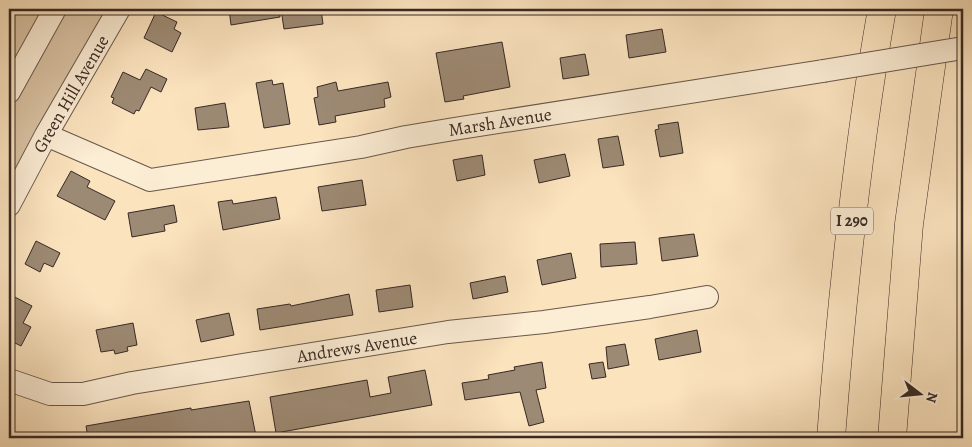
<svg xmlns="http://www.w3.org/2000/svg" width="972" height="447" font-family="Alegreya,serif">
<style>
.green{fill:#dac3a4;stroke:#887664}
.building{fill:#9d8a74;stroke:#372924}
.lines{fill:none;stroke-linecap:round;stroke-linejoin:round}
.minor-casing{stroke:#68584a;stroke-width:24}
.highway-casing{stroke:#372924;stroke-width:29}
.minor{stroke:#fcedd5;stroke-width:22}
.highway{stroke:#fbe3be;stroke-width:28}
.minor-bridge-casing{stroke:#68584a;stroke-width:24;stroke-linecap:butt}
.minor-bridge{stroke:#fcedd5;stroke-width:22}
.labels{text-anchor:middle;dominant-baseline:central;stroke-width:4;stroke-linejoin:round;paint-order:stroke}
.shield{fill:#fcedd5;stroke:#726459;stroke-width:1}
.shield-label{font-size:16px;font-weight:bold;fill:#372924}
.street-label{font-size:18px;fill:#372924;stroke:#fcedd5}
</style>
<rect width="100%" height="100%" fill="#fbe3be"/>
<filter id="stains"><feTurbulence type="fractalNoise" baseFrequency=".004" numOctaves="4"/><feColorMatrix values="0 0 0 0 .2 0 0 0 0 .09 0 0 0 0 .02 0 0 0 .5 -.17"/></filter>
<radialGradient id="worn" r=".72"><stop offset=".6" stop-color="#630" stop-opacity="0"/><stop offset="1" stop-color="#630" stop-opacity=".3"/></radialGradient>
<path class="green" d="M9 9H119L9 205Z"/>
<path class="building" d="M229 9H280V17L231 25Z
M281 9H321L323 24 284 29Z
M156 12 177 22 174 29 181 33 172 52 144 38Z
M662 29 666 52 629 58 626 35Z
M502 42 510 87 463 96 464 99 445 102 436 53Z
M585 54 589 75 563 79 560 58Z
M146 69 167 79 161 92 151 87 139 111 136 110 134 114 112 103 114 98 111 97 123 72 140 80Z
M272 80 273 85 283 83 290 124 264 128 256 83Z
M336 82 338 91 388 82 391 97 384 99 385 107 335 116 336 122 319 125 314 98 318 97 317 87Z
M225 103 229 127 198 130 195 108Z
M678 122 683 153 660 157 655 130 659 129 658 125Z
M618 136 624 165 603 168 598 139Z
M565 154 570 176 539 183 534 160Z
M482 155 485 175 457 181 453 160Z
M71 171 90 181 87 187 115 201 105 220 57 196Z
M362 180 366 205 322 211 318 187Z
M276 197 280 219 223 230 218 202 232 200 233 204Z
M174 205 177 222 164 225 165 231 132 237 128 213Z
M694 234 698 256 662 261 659 238Z
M36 241 60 253 53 267 44 263 40 272 25 264Z
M635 242 637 264 601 267 600 244Z
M571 253 576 278 542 285 537 260Z
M505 276 508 292 473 299 470 283Z
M410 285 413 307 379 312 376 290Z
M9 294 32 306 23 323 31 327 21 346 13 342 9 352Z
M349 294 353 315 260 330 257 309 290 304 291 306Z
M229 313 234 335 201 342 196 320Z
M133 323 137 345 127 347 128 351 115 354 114 350 101 352 96 330Z
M697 330 701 352 659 360 655 339Z
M625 344 629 365 608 369 606 347Z
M542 362 546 388 536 390 544 422 529 426 520 392 465 400 462 383 489 379 488 375 515 370 514 367Z
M603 362 606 377 592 379 589 364Z
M425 370 432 405 276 433 270 397 367 380 370 397 391 393 388 377Z
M249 401 256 436 243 438H88L86 426 191 408V410Z"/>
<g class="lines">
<g class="minor-casing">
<path id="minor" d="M9 92 55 9
M46 135 150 180 361 147 406 137 454 129 823 71
M9 205 46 135 119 9
M9 380 50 394H83L132 383 448 332 544 322 650 307 707 297"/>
</g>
<g class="highway-casing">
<path id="highway" d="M831 438C842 295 857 151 882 9
M892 438 909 224 939 9"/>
</g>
<use href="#minor" class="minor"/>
<use href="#highway" class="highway"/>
<g class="minor-bridge-casing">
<path id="minor-bridge" d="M823 71 963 48"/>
</g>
<use href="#minor-bridge" class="minor-bridge"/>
</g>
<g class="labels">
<rect class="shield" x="831" y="207.5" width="42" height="27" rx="4"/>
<g class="shield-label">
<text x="852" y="221">I 290</text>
</g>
<g class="street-label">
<text transform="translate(71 94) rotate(-60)">Green Hill Avenue</text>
<text transform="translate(500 122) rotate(-9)">Marsh Avenue</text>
<text transform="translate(357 347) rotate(-9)">Andrews Avenue</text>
</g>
</g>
<rect width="972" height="447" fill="none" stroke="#fbe3be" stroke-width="30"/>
<rect x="10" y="10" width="952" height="427" fill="none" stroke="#372924" stroke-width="2.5"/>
<rect x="15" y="15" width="942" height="417" fill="none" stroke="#372924"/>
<g transform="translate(920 394) rotate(106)" stroke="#fcedd5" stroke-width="4" paint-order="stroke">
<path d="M0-4L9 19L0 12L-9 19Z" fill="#372924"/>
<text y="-8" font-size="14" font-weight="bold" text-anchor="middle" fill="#372924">N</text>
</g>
<rect width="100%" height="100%" filter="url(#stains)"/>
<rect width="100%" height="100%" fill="url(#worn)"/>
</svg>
